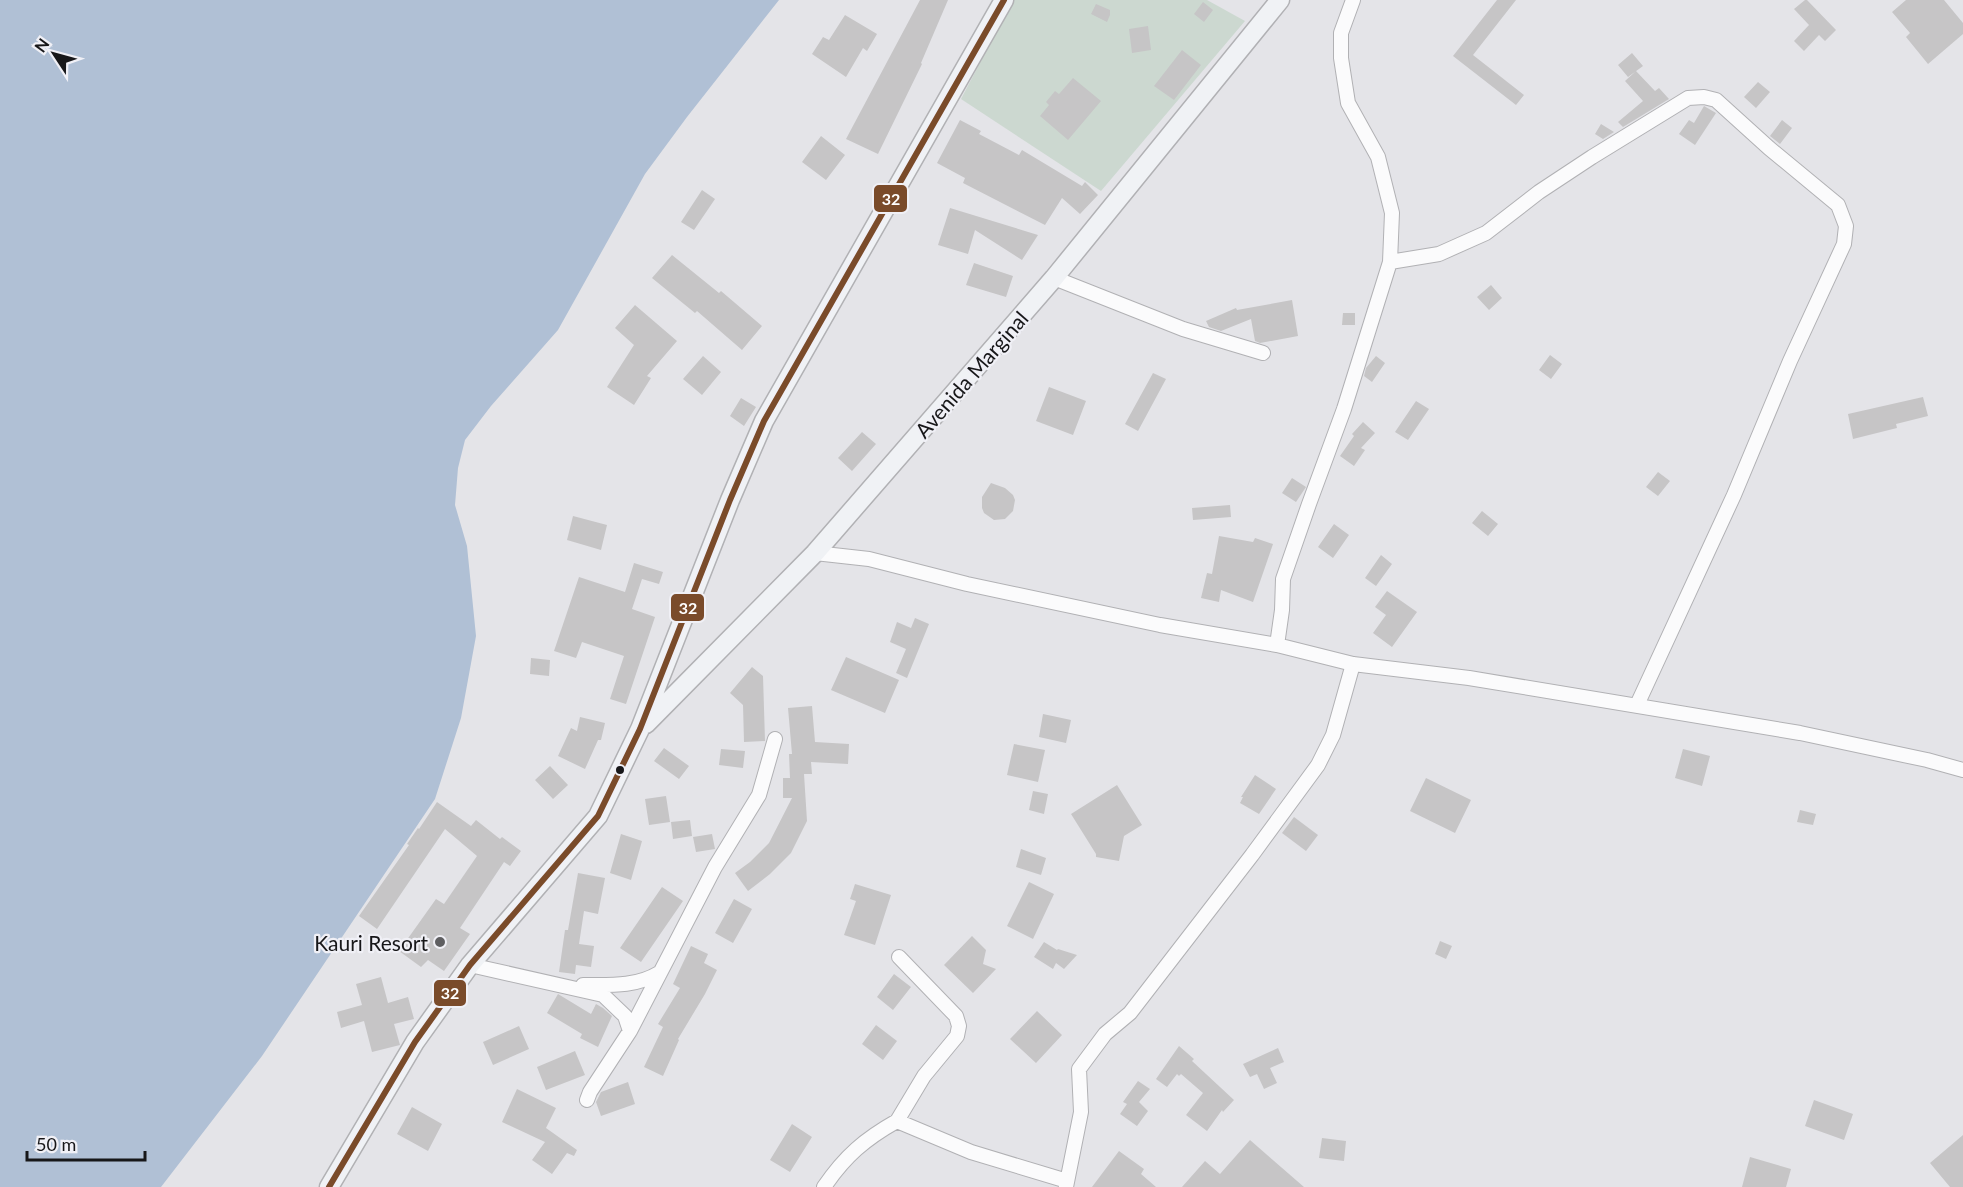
<svg xmlns="http://www.w3.org/2000/svg" width="1963" height="1187" font-family="Lato,sans-serif">
<style>
.green{fill:#ccd8d0}
.water{fill:#b0c0d5}
.building{fill:#c6c5c6}
.lines{fill:none;stroke-linecap:round;stroke-linejoin:round}
.street-casing{stroke:#b1b1b4;stroke-width:16}
.secondary-casing{stroke:#b1b1b4;stroke-width:21}
.street{stroke:#fbfbfc;stroke-width:14}
.secondary{stroke:#f0f2f5;stroke-width:18}
.bus-1-casing{stroke:#f0f0f6;stroke-width:10}
.bus-1{stroke:#7a4b2a;stroke-width:6}
.bus-dot{fill:#171719;stroke:#f0f0f6;stroke-width:2}
.poi-dot{fill:#5f5f61;stroke:#f0f0f6;stroke-width:2}
.labels{text-anchor:middle;dominant-baseline:central;stroke-width:4.5;stroke-linejoin:round;paint-order:stroke}
.street-label{font-size:21px;fill:#171719;stroke:#f0f0f6}
.poi-label{font-size:21px;fill:#171719;stroke:#f0f0f6;text-anchor:end}
.line-badge{stroke:#f0f0f6;stroke-width:2}
.badge-label{font-size:16px;text-anchor:middle;font-weight:bold;fill:#fff}
</style>
<rect width="100%" height="100%" fill="#e4e4e8"/>
<path class="green" d="M1013 0H1207L1245 21 1101 191 961 99Z"/>
<path class="water" d="M0 0H779L687 117 645 174 558 330 491 406 465 440 458 468 455 505 467 546 476 636 461 718 435 799 262 1056 161 1187H0Z"/>
<path class="building" d="M920 0H948L921 63 922 64 878 154 846 139Z
M1497 0H1516L1473 55 1524 95 1516 105 1453 56Z
M1805 0H1807L1836 30 1825 41 1819 35 1804 51 1794 41 1809 25 1794 9Z
M1906 0H1944L1963 23V34L1928 64 1906 37 1910 33 1892 12Z
M1203 2 1213 10 1204 22 1194 14Z
M1096 4 1110 10V15L1107 22 1091 14Z
M845 15 877 34 867 51 863 48 846 77 812 54 823 37 829 40Z
M1148 26 1151 50 1132 53 1129 29Z
M1182 50 1201 65 1174 100 1154 86Z
M1632 53 1643 66 1628 77 1618 65Z
M1636 71 1655 91 1659 88 1669 99 1623 127 1618 122 1643 101 1625 81Z
M1073 78 1101 101 1068 140 1040 116 1049 105 1046 102 1055 91 1059 94Z
M1758 82 1770 92 1756 108 1744 97Z
M1704 106 1716 113 1695 145 1679 134 1689 120 1694 123Z
M960 120 981 131 979 134 1019 155 1022 150 1082 186 1085 182 1098 195 1080 214 1062 198 1045 225 963 183 965 178 937 163Z
M1782 120 1792 128 1780 144 1770 136Z
M1601 124 1614 132 1603 139 1595 134Z
M821 136 845 155 826 180 802 162Z
M702 190 715 199 694 230 681 222Z
M950 208 1038 235 1022 260 975 230 968 254 938 245Z
M672 255 719 293 721 291 762 326 742 350 697 311 695 313 652 278Z
M974 263 1013 276 1006 297 966 285Z
M1491 285 1502 298 1489 310 1477 297Z
M1292 300 1298 336 1260 343 1255 341 1251 319 1221 331 1209 327 1206 321 1236 308 1237 310Z
M635 305 677 341 647 376 651 378 634 405 607 387 634 345 615 328Z
M1343 313H1355V325H1342Z
M1550 355 1562 364 1551 379 1539 370Z
M703 356 721 372 702 395 683 379Z
M1376 356 1385 363 1372 382 1364 376 1366 368Z
M1153 373 1166 379 1138 431 1125 424Z
M1049 387 1086 401 1073 435 1036 421Z
M1923 397 1928 416 1896 424 1897 428 1853 439 1848 414Z
M741 398 756 407 744 426 730 416Z
M1416 401 1429 409 1408 440 1395 432Z
M1363 422 1375 433 1361 448 1365 450 1354 466 1340 456 1354 436 1352 434Z
M862 432 876 444 852 471 838 458Z
M1658 472 1670 481 1658 496 1646 487Z
M1292 478 1306 487 1296 502 1282 493Z
M991 483 1005 488 1013 495 1015 500 1013 511 1005 519 994 520 984 513 982 508V497Z
M1230 505 1231 517 1193 520 1192 508Z
M1482 511 1498 524 1488 536 1472 523Z
M573 516 607 525 601 550 567 540Z
M1334 524 1349 535 1333 558 1318 547Z
M1219 536 1253 542 1255 538 1273 544 1253 602 1221 590 1219 602 1201 598 1207 573 1212 574Z
M1381 555 1392 564 1376 586 1365 578Z
M634 563 663 572 659 584 642 579 632 609 655 617 626 704 610 699 624 656 582 642 576 658 554 651 579 577 625 592Z
M1387 591 1417 612 1392 647 1373 633 1386 615 1375 607Z
M915 618 929 624 907 678 896 673 906 649 890 642 897 622 911 628Z
M846 657 899 680 885 713 831 690Z
M531 658 550 660 549 676 530 674Z
M752 667 763 676 765 741 744 742 743 705 730 693Z
M812 706 815 742 849 744 848 764 811 762 812 774H804L807 821 791 853 770 874 748 891 735 873 750 862 769 843 792 798H783V778H790L789 754H792L788 708Z
M1043 714 1071 720 1066 743 1039 737Z
M580 717 605 723 601 740H598L585 769 558 756 571 728 577 731Z
M1014 744 1045 750 1038 782 1007 775Z
M664 748 689 766 679 779 654 761Z
M721 749 745 751 743 768 719 765Z
M1683 749 1710 756 1702 786 1675 778Z
M550 766 568 785 553 799 535 780Z
M1255 775 1276 789 1259 814 1240 803 1243 797H1241Z
M1426 778 1471 800 1455 833 1410 811Z
M1117 785 1142 825 1124 836 1119 861 1096 857V854L1071 814Z
M1033 791 1048 794 1044 814 1029 810Z
M666 796 670 822 649 825 645 799Z
M437 802 471 826 476 820 500 839 502 837 521 851 510 866 504 862 460 928 470 934 444 971 428 960 421 967 399 951 436 899 444 904 477 856 445 829 377 929 359 916 409 845 407 844 418 828 419 829Z
M1800 810 1816 814 1813 825 1797 822Z
M1294 817 1318 835 1306 851 1282 833Z
M690 820 692 836 673 839 671 822Z
M621 834 642 841 631 880 610 873Z
M712 834 715 849 696 852 693 837Z
M1021 849 1046 858 1041 875 1016 867Z
M578 873 605 878 598 914 584 911 579 944 594 946 591 967 576 965 575 974 559 972 565 930H568Z
M1029 882 1054 894 1033 939 1007 926Z
M855 884 891 895 875 945 844 935 856 901 850 899Z
M662 887 683 901 641 962 620 948Z
M734 899 752 909 733 943 715 933Z
M972 936 986 950 983 964 996 969 973 993 944 965Z
M1440 941 1452 946 1446 959 1435 954Z
M1044 942 1057 950 1058 949 1077 955 1064 969 1056 963 1053 969 1034 957Z
M691 946 708 954 704 963 717 970 705 994 678 1039 679 1040 663 1076 644 1067 663 1027 658 1024 680 988 673 984Z
M894 974 911 987 893 1010 877 997Z
M381 977 388 1003 408 997 414 1019 394 1024 400 1045 372 1052 364 1021 341 1028 337 1012 362 1005 356 984Z
M558 994 591 1014 596 1004 603 1008 612 1016 598 1047 580 1038 582 1034 547 1013Z
M1037 1011 1062 1035 1036 1063 1010 1039Z
M876 1025 897 1041 883 1060 862 1044Z
M519 1026 529 1049 493 1065 483 1042Z
M1179 1046 1194 1059 1192 1061 1234 1100 1223 1112 1222 1110 1207 1131 1186 1115 1203 1093 1181 1074 1179 1076 1177 1074 1167 1087 1156 1079Z
M1278 1048 1284 1062 1270 1068 1277 1083 1264 1089 1257 1074 1250 1077 1243 1064Z
M575 1051 585 1075 546 1090 537 1067Z
M1138 1081 1150 1089 1139 1102 1148 1111 1137 1126 1120 1114 1127 1104 1123 1102Z
M628 1082 635 1104 601 1116 596 1102 601 1092Z
M517 1089 556 1108 546 1128 577 1150 574 1156 567 1153 552 1174 532 1160 545 1142 502 1122Z
M1814 1100 1853 1114 1844 1140 1805 1126Z
M412 1107 442 1124 428 1151 397 1134Z
M792 1124 812 1137 790 1172 770 1160Z
M1963 1135V1187H1950L1930 1163Z
M1322 1138 1346 1141 1344 1161 1319 1158Z
M1250 1140 1304 1187H1182L1205 1161 1220 1174Z
M1119 1151 1144 1169 1141 1174 1156 1187H1092Z
M1750 1157 1791 1169 1786 1187H1742Z"/>
<g class="lines">
<g class="street-casing">
<path id="street" d="M1390 262 1439 254 1486 233 1539 192 1592 157 1688 98 1704 97 1716 100 1769 148 1838 205 1846 226 1844 244 1790 361 1734 495 1637 705
M1054 278 1183 329 1263 353
M815 553 869 559 967 584 1160 625 1277 645 1353 664 1469 678 1800 733 1927 760 1963 770
M1277 645 1282 610 1283 579 1309 504 1344 409 1390 262 1392 213 1378 157 1348 103 1341 58V33L1353 0
M470 965 603 995 625 1016 630 1031 590 1092 587 1100
M583 985C609 985 636 987 659 973
M630 1031 715 867 759 795 775 739
M897 1121 924 1076 957 1036 959 1026 956 1016 899 957
M824 1187C845 1156 865 1139 897 1121L971 1152 1067 1181
M1066 1187 1081 1112 1079 1069 1105 1034 1130 1013 1252 855 1318 765 1333 735 1353 664"/>
</g>
<g class="secondary-casing">
<path id="secondary" d="M646 724 815 553 1054 278 1280 0
M329 1187 415 1042 470 965 598 816 640 729 730 500 764 421 1004 0"/>
</g>
<use href="#street" class="street"/>
<use href="#secondary" class="secondary"/>
<g class="bus-1-casing">
<path id="bus-1" d="M329 1187 415 1042 470 965 598 816 640 729 730 500 764 421 1004 0"/>
</g>
<use href="#bus-1" class="bus-1"/>
</g>
<circle class="bus-dot" cx="620" cy="770" r="5"/>
<circle class="poi-dot" cx="440" cy="942" r="6"/>
<g class="labels">
<g class="street-label">
<text transform="translate(971 374) rotate(-49)">Avenida Marginal</text>
</g>
<g class="poi-label">
<text x="428" y="942">Kauri Resort</text>
</g>
</g>
<g class="line-badge">
<rect x="873" y="184" width="35" height="29" rx="6" fill="#7a4b2a"/>
<rect x="670" y="593" width="35" height="29" rx="6" fill="#7a4b2a"/>
<rect x="433" y="979" width="34" height="28" rx="6" fill="#7a4b2a"/>
</g>
<g class="badge-label">
<text x="891" y="205">32</text>
<text x="688" y="614">32</text>
<text x="450" y="999">32</text>
</g>
<g transform="translate(54 54) rotate(306)" stroke="#f0f0f6" stroke-width="4.5" paint-order="stroke">
<path d="M0-4.5L10 22L0 15L-10 22Z" fill="#171719"/>
<text y="-9" font-size="16" font-weight="bold" text-anchor="middle" fill="#171719">N</text>
</g>
<path d="M27 1151v9h118v-9" fill="none" stroke="#171719" stroke-width="3"/>
<text x="36" y="1151" font-size="18" fill="#171719" stroke="#f0f0f6" stroke-width="4.5" paint-order="stroke">50 m</text>
</svg>
